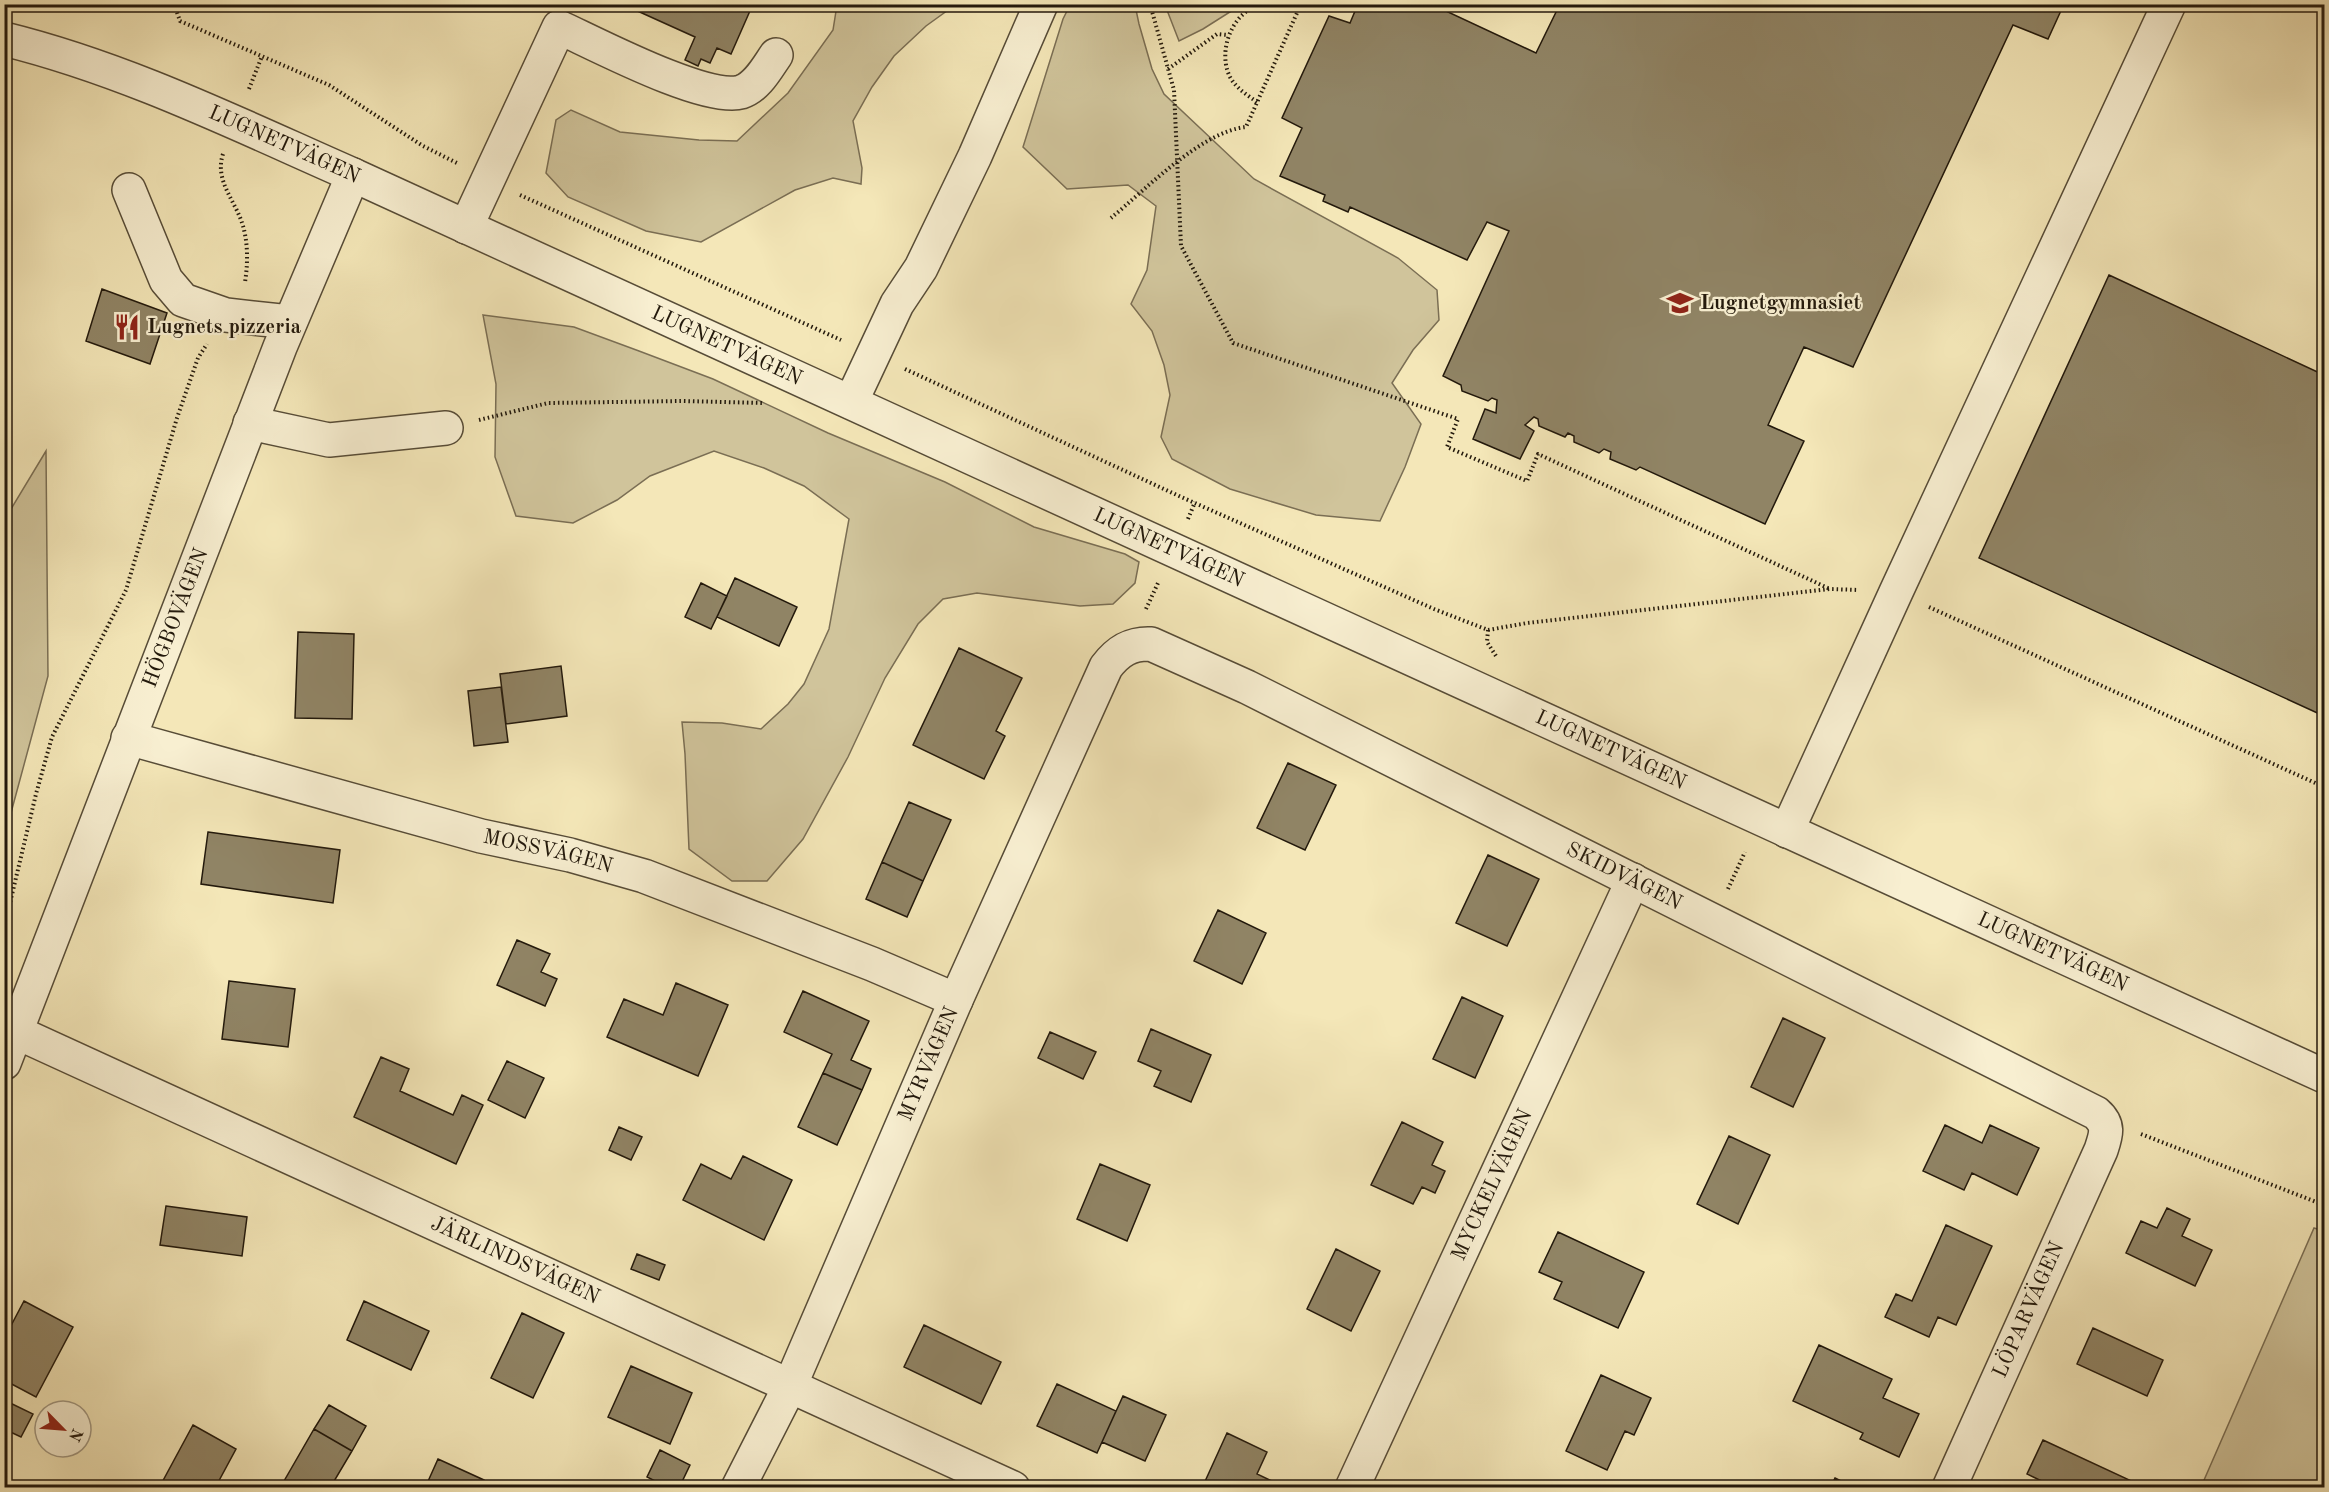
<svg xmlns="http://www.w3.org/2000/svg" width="2329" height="1492" font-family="'Old Standard TT',serif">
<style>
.green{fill:#d0c49b;stroke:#7a6e54;stroke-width:1.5}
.building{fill:#908465;stroke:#23190c;stroke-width:1.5}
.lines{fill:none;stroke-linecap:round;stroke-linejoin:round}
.minor-casing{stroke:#574c37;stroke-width:36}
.path{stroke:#23190c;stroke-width:4;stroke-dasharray:1.5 3;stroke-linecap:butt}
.minor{stroke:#f8efd1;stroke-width:33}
.labels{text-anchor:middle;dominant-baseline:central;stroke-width:4.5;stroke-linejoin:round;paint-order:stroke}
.street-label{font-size:21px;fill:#23190c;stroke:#f8efd1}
.poi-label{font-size:21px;font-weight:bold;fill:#23190c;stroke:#f8efd1;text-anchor:start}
</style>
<rect width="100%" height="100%" fill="#f4e7b8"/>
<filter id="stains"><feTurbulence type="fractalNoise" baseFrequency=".00333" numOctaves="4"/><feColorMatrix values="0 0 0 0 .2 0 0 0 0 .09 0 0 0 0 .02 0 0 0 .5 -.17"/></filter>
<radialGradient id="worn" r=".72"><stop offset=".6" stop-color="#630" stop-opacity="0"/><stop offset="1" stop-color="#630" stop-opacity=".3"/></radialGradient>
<path class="green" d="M837 5H955L926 26 894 56 872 87 853 121 862 168 861 184 833 178 795 190 701 242 646 231 568 197 546 173 556 120 571 110 620 132 699 140 737 141 788 93 833 30Z
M1070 5H1135L1139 24 1152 69 1164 94 1254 179 1398 258 1437 290 1439 320 1413 350 1392 383 1421 424 1405 467 1380 521 1316 515 1230 489 1172 459 1161 437 1170 395 1164 365 1152 331 1131 304 1147 270 1156 206 1128 185 1067 189 1023 147 1063 19Z
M1165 5H1241L1203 29 1179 41Z
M483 315 574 327 639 351 713 379 828 433 945 482 1034 527 1125 554 1139 562 1135 583 1113 604 1080 606 977 593 943 599 918 624 885 678 848 757 803 839 767 881H732L689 849 685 754 682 722 722 723 761 729 788 704 804 684 829 629 849 519 804 486 764 468 714 451 650 476 617 500 573 523 516 516 495 457 496 384Z
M46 451 48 676 5 835V519Z
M2314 1228 2324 1231V1487H2201Z"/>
<path class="building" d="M544 4H571L566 15Z
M622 4H753L731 54 717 48 710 63 701 59 698 66 685 60 695 37Z
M1358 4H1431L1536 53 1560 4H2064L2048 39 2013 25 1853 367 1804 347 1768 425 1804 441 1765 524 1640 467 1636 470 1610 459 1611 452 1604 449 1599 453 1574 442V436L1568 433 1565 437 1539 426 1538 419 1534 417 1525 425 1534 431 1520 459 1473 439 1485 409 1496 413 1497 400 1492 398 1488 401 1462 391 1461 385 1443 376 1509 231 1487 222 1467 260 1350 207 1348 212 1323 201 1325 195 1280 176 1302 128 1282 118 1329 16 1350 23Z
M2109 275 2324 375V716L1979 558Z
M102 289 167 313 150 364 86 341Z
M735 578 797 607 779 646 717 617Z
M701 583 727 596 711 629 685 617Z
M298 632 354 634 352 719 295 718Z
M959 648 1022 678 996 731 1005 736 984 779 913 745Z
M561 666 567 716 506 724 500 674Z
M501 687 508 742 474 746 468 691Z
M1288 763 1336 785 1305 850 1257 828Z
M909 802 951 820 923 881 882 862Z
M208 832 340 850 333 903 201 884Z
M1488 855 1539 879 1507 946 1456 923Z
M882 862 923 881 907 917 866 899Z
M1218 910 1266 933 1242 984 1194 961Z
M517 940 550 954 541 972 557 979 545 1006 497 985Z
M229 981 295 989 288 1047 222 1039Z
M676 983 728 1005 698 1076 607 1037 624 999 663 1015Z
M803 991 869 1021 851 1060 871 1069 862 1090 823 1073 832 1054 784 1032Z
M1462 997 1503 1016 1475 1078 1433 1059Z
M1783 1018 1825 1038 1793 1107 1751 1087Z
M1151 1029 1211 1055 1191 1102 1154 1086 1161 1071 1138 1061Z
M1050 1032 1096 1052 1083 1079 1038 1058Z
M381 1057 409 1069 400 1091 453 1115 462 1095 483 1105 456 1164 354 1117Z
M507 1061 544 1078 525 1118 488 1100Z
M823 1073 862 1090 837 1145 798 1127Z
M1402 1122 1443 1142 1432 1165 1445 1171 1435 1193 1422 1187 1413 1204 1371 1185Z
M1945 1125 1982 1143 1990 1125 2039 1148 2017 1195 1972 1173 1964 1190 1923 1171Z
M619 1127 642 1137 631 1160 609 1150Z
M1729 1136 1770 1155 1738 1224 1697 1204Z
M743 1156 792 1180 764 1240 683 1200 701 1164 731 1179Z
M1100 1164 1150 1185 1127 1241 1077 1219Z
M166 1206 247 1217 242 1256 160 1245Z
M2167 1208 2190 1219 2182 1236 2212 1250 2195 1286 2126 1253 2141 1221 2157 1228Z
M1946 1225 1992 1246 1956 1325 1938 1317 1929 1337 1885 1317 1896 1294 1912 1301Z
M1558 1232 1644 1272 1618 1328 1554 1299 1562 1282 1539 1272Z
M1336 1249 1380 1271 1351 1331 1307 1309Z
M637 1254 665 1265 659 1280 631 1269Z
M24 1301 73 1327 36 1397 4 1380V1339Z
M364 1301 429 1331 411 1370 347 1340Z
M522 1313 564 1333 533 1398 491 1378Z
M924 1325 1001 1362 981 1404 904 1367Z
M2093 1328 2163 1360 2147 1396 2077 1364Z
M1819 1345 1892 1379 1883 1398 1919 1414 1899 1457 1860 1439 1863 1433 1793 1401Z
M631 1366 692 1393 670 1444 608 1417Z
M1601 1375 1651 1398 1634 1435 1625 1431 1607 1470 1566 1451Z
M1057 1384 1116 1411 1097 1453 1037 1426Z
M1123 1396 1166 1415 1145 1461 1102 1442Z
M4 1400 33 1414 21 1437 4 1429Z
M329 1405 366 1426 352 1451 314 1429Z
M193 1425 236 1449 215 1488H159Z
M314 1429 352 1451 330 1488H280Z
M1227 1433 1267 1452 1257 1474 1278 1484 1277 1488H1202Z
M2043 1440 2138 1484 2136 1488H2056L2027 1474Z
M660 1450 690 1465 679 1488H669L647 1477Z
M438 1459 484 1480 481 1488H425Z
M1835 1478 1855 1488H1830Z"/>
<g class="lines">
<g class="minor-casing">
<g id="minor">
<path id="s1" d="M4 39C126 69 239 125 353 175L2324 1076"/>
<path d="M129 190 166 280 183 300 226 315 290 322"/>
<path d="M466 227 559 27C596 44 706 102 741 92 757 87 767 68 776 55"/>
<path d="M851 402 897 304 921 268 975 156 1041 4"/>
<path d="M250 423 329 440 446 428"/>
<path id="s2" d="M128 738 481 836 570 855 644 876 872 964 956 1000"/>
<path d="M1787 831 1896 592 2169 4"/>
<path id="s3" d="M16 1032 1013 1488"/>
<path id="s4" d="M4 1063 280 347 353 175"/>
<path id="s5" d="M738 1488 790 1386 956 1000 1106 667C1118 651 1131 643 1151 644L1247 687 2096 1113C2110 1125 2106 1135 2101 1150L1949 1488"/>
<path id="s6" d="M1352 1488 1633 880"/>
</g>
</g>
<path class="path" d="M174 4 180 21 329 85 423 146 457 163
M1150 4 1174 90 1181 246 1233 343 1458 419 1447 447 1527 481 1538 454 1830 589
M1168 69 1217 34 1228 35
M249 89 262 56
M1257 102C1247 95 1236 88 1230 77 1217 51 1232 12 1261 4
M223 154C214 181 236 201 243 226 248 243 248 264 245 282
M520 195 841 340
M1111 218C1145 190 1202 131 1246 127L1301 4
M905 369 1179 496 1434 609 1488 630 1527 623 1830 589 1859 590
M479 420 548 403 683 401 763 403
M1188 519 1195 502
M1929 607 2324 787
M1146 609 1158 583
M1488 630 1487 642 1496 656
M1728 889 1745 852
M4 928 36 794 52 737 126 590 177 418 198 358 207 344
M2141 1134 2324 1205"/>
<use href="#minor" class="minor"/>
</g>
<defs>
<g id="school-bare" transform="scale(2.07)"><path d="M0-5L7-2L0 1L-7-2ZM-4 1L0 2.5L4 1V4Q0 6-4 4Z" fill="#8f2418" stroke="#f8efd1" stroke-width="2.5" paint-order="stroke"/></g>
<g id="restaurant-bare" transform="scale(2.07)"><path d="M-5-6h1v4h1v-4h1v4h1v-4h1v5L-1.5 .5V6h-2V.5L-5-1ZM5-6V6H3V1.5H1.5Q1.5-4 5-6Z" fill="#8f2418" stroke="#f8efd1" stroke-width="2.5" paint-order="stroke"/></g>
</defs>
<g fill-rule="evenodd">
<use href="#school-bare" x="1680" y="303"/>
<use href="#restaurant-bare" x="127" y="327"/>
</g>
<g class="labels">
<g class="street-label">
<text stroke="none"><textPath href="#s1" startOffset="300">LUGNETVÄGEN</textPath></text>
<text stroke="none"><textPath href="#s1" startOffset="786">LUGNETVÄGEN</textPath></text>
<text stroke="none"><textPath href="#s1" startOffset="1272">LUGNETVÄGEN</textPath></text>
<text stroke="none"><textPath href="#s4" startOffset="477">HÖGBOVÄGEN</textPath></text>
<text stroke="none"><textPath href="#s1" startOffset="1758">LUGNETVÄGEN</textPath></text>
<text stroke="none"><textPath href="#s2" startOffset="435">MOSSVÄGEN</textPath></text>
<text stroke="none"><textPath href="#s5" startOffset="1480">SKIDVÄGEN</textPath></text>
<text stroke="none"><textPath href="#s1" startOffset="2244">LUGNETVÄGEN</textPath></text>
<text stroke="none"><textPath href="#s5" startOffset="465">MYRVÄGEN</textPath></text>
<text stroke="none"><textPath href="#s6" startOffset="334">MYCKELVÄGEN</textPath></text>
<text stroke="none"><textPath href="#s3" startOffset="549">JÄRLINDSVÄGEN</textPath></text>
<text transform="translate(2029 1310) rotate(-66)">LÖPARVÄGEN</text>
</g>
<g class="poi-label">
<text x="1700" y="303">Lugnetgymnasiet</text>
<text x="147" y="327">Lugnets pizzeria</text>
</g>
</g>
<rect width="2329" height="1492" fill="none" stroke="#f4e7b8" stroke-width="24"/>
<rect x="6" y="6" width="2317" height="1480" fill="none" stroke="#23190c" stroke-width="3"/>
<rect x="12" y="12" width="2305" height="1468" fill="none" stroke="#23190c" stroke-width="1.5"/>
<g transform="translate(63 1429) rotate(115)"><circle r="28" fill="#f8efd1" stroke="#a39982" stroke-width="1.5"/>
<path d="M0-4.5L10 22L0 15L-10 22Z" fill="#8f2418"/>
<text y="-9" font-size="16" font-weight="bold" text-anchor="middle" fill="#23190c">N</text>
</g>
<rect width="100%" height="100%" filter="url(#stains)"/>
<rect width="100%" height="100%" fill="url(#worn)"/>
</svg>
